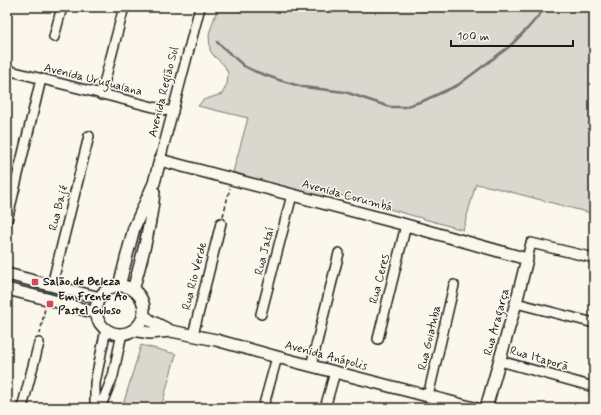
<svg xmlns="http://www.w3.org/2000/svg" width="601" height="415" font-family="Mynerve,sans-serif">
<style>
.green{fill:#dad7ce;stroke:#7b7a75}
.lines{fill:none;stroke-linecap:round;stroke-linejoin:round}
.stream{stroke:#74726e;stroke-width:2.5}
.minor-casing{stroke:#1c1c1c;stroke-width:12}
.tertiary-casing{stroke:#1c1c1c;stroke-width:14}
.path{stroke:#1c1c1c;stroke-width:1.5;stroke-dasharray:4 3;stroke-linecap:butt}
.minor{stroke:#fbf7ec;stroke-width:9}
.tertiary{stroke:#fbf7ec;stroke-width:11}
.poi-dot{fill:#d1495b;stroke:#fbf7ec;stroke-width:1.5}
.labels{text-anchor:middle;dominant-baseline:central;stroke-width:3;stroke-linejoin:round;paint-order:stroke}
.street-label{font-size:12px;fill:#1c1c1c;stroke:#fbf7ec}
.poi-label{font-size:12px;font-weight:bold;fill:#1c1c1c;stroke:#fbf7ec;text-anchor:start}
</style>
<rect width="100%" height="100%" fill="#fbf7ec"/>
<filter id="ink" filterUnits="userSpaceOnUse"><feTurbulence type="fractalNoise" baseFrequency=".025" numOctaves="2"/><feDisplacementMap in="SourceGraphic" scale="8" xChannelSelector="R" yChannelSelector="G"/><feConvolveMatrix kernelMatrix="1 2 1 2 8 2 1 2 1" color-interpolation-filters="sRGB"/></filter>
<g filter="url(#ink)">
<path class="green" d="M218 7H406L425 11 431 7H594V214L492 187 476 184 463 230 333 193 331 201 233 172 248 118 198 106 203 100 222 94 227 84 228 73 224 65 213 55 210 50 209 34Z
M141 345 176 354 161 408H134L123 405Z"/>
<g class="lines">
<path class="stream" d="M217 42 244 66 254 71 279 80 303 87 345 92 390 107H404L423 101 458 85 510 46 528 28 546 7"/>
<g class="minor-casing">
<path id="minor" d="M54 37 62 7
M7 70 173 112
M101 95 124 7
M160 160 200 7
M7 220 41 79
M527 259 531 243 594 258
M52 285 89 136
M516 303 594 323
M261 314 292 195
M193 335 221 223
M378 339 406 225
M500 361 594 387
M311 366 339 253
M428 396 454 285
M22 408 39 343
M95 408V383L106 329
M100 408 113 376 122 333
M263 408 277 357
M325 408 335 372"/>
</g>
<g class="tertiary-casing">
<path id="tertiary" d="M7 274 100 298
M119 286 134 228 154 183 160 160 406 225 527 259 516 303 486 408
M96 310a24 24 0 1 1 48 0a24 24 0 1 1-48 0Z
M7 289 47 299 96 313
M133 290C142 258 151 225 154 192
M143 315 151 321 171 331
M133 330 150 333 171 331 216 340 277 357 474 408"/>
</g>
<path class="path" d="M223 216 230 188
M40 334 45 308"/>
<use href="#minor" class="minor"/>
<use href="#tertiary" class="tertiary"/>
</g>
</g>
<g class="poi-dot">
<rect x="31" y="278" width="8" height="8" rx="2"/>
<rect x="46" y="300" width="8" height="8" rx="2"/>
</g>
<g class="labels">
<g class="street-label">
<text transform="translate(93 80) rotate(14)">Avenida Uruguaiana</text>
<text transform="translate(164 92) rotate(-76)">Avenida Região Sul</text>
<text transform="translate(347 196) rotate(15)">Avenida Corumbá</text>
<text transform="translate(59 208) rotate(-76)">Rua Bajé</text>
<text transform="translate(265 251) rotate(-76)">Rua Jataí</text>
<text transform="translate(195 276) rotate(-76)">Rua Rio Verde</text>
<text transform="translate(380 279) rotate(-76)">Rua Ceres</text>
<text transform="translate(497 322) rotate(-75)">Rua Aragarça</text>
<text transform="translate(430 338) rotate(-77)">Rua Goiatuba</text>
<text transform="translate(326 356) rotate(15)">Avenida Anápolis</text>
<text transform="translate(539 359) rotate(16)">Rua Itaporã</text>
</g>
<g class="poi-label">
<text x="43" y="282">Salão de Beleza</text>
<text x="58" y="297">Em Frente Ao<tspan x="58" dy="14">Pastel Guloso</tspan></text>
</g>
</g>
<rect width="601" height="415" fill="none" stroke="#fbf7ec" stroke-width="24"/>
<rect x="12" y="12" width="577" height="391" fill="none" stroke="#1c1c1c" stroke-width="1.5" filter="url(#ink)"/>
<path d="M451 40v6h122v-6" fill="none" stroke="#1c1c1c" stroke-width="2"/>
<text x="457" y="40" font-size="12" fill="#1c1c1c" stroke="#fbf7ec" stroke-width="3" paint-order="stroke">100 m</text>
</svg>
